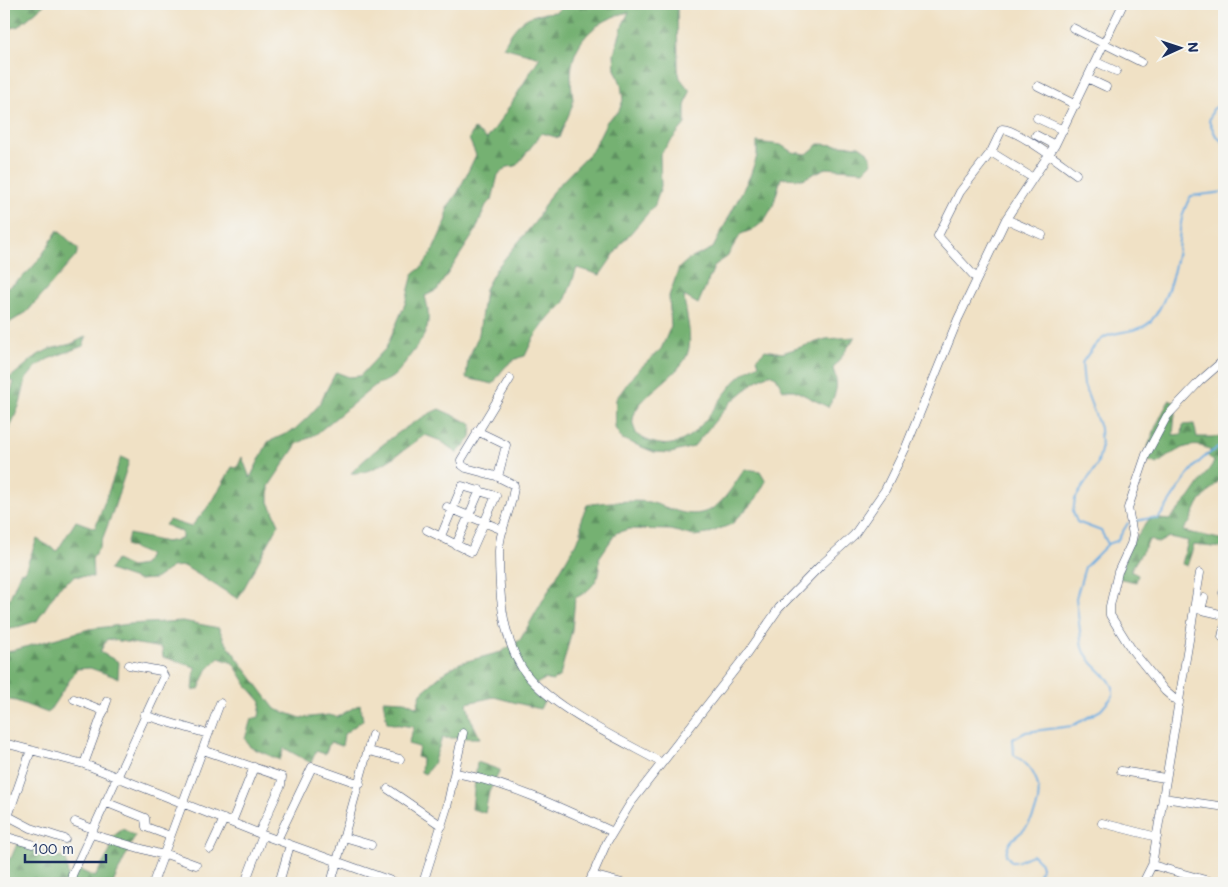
<svg xmlns="http://www.w3.org/2000/svg" width="1228" height="887" font-family="Mali,sans-serif">
<style>
.forest{fill:url(#forest-firs);stroke:#487068}
.lines{fill:none;stroke-linecap:round;stroke-linejoin:round}
.stream{stroke:#6eade1;stroke-width:2}
.minor-casing{stroke:#3b4a6d;stroke-width:9}
.minor{stroke:#fff;stroke-width:8}
</style>
<defs>
<pattern id="forest-firs" width="22" height="20" patternUnits="userSpaceOnUse" patternTransform="scale(1.25)"><rect width="22" height="20" fill="#74b172"/><path d="M5 1l3.5 6h-7zM16 11l3.5 6h-7z" fill="#5e9061"/></pattern>
</defs>
<rect width="100%" height="100%" fill="#f6f6f2"/>
<filter id="ink" filterUnits="userSpaceOnUse"><feTurbulence type="fractalNoise" baseFrequency=".02" numOctaves="2"/><feDisplacementMap in="SourceGraphic" scale="10" xChannelSelector="R" yChannelSelector="G"/><feConvolveMatrix kernelMatrix="1 2 1 2 8 2 1 2 1" color-interpolation-filters="sRGB"/></filter>
<filter id="wash" filterUnits="userSpaceOnUse"><feTurbulence type="fractalNoise" baseFrequency=".0096" numOctaves="4" result="noise"/><feDisplacementMap in="SourceGraphic" scale="20" xChannelSelector="R" yChannelSelector="G"/><feGaussianBlur stdDeviation="1.12" result="paint"/><feColorMatrix in="noise" values="0 0 0 0 0 0 0 0 0 0 0 0 0 0 0 0 0 1.4 0 .05"/><feComposite in="paint" operator="in"/></filter>
<g filter="url(#wash)">
<rect width="100%" height="100%" fill="#f0e1c5"/>
<path class="forest" d="M4 4H45L19 26 4 30Z
M565 4H677L678 68 680 78 690 91 685 106V124L660 154 661 186 655 205 622 243 600 275 577 268 564 304 549 317 533 339 525 356C509 359 501 371 493 384L466 378 468 360 479 334 485 289 496 269 535 222 552 192 592 151 607 121 619 111 623 100 621 84 615 69 614 54 623 24 629 12C595 20 570 43 571 79 571 86 573 94 573 102 572 110 562 128 559 138L542 133 516 166 507 167 498 175 492 200 486 205 475 232 437 290 425 296C433 325 426 335 409 357 399 371 394 380 377 384L316 434 297 444 269 486V502L279 524 238 599 184 566 172 567 155 579 138 580 109 570 116 560 131 567 144 565 149 555 126 545 129 534 166 542 182 539V532L165 525 169 520 191 527 212 502 232 467 237 468 242 457 250 478 268 442 294 430 308 417 318 406 336 372 349 377 360 376 386 348 405 304 413 274 423 266 432 252 447 219V208L458 192 476 155 469 139 474 129 487 139C507 113 522 85 540 57L503 47C518 21 525 14 556 12Z
M757 142 781 145 792 152 807 154 819 144 859 146 869 153 872 163 864 171 826 168 803 179 781 178 773 206 764 221 754 229 741 234 727 257 715 265 698 304 684 296C685 313 694 338 687 355 678 378 635 396 633 420 632 424 635 430 637 435 686 465 705 417 732 385 739 376 748 370 759 364L757 358 765 350 782 353 826 339 855 337 833 369C839 384 837 394 828 407L794 390H783L776 377 769 374 755 382 731 402 693 447 671 453 654 452 622 439 615 428 616 399 635 373 661 349 665 340 671 326 669 296 679 268 688 260 713 248 750 176 757 156Z
M58 230 78 249 76 256 27 312 4 326V286L9 287C36 269 41 256 58 230Z
M87 336 83 346 48 359 36 367 26 379 20 404 4 442V413L14 382 4 378 11 377 38 355 50 349 71 344Z
M1169 400 1176 403 1173 435 1182 434 1183 425 1194 424 1197 437H1224V475L1198 504 1190 522 1183 531 1224 540V548L1194 545 1187 566 1182 564 1188 541 1169 537 1158 543 1150 539 1130 571 1138 575 1136 582 1117 578 1131 544 1150 518 1169 520 1190 497 1214 462 1206 454 1211 451C1193 437 1172 453 1157 464L1143 459 1156 426Z
M439 409 472 424 471 438 457 453 441 441 425 435C404 449 376 475 351 473 372 451 411 421 439 409Z
M121 457 129 461 113 511 99 548 92 559 93 577 76 576 59 587 37 621 4 631V598L9 600 21 571 24 573 37 539 57 551 76 521 95 528Z
M745 469 760 471 766 481 756 499 732 524 707 534 694 536 671 530 629 529 616 533 599 558C602 577 593 590 575 598L572 630 560 676 552 681 545 679 536 684 535 696 544 701 540 709 494 697 467 703 470 717 480 738H442L433 764 425 774 421 772 422 759 417 757 419 747 408 744 414 727 387 723 383 700 405 701 417 707 421 693 446 671 460 663 501 652 520 640 581 534V519L587 505C599 502 637 500 649 502 670 507 691 522 713 508 726 500 736 481 745 469Z
M183 621 219 628 224 640 275 709 301 718 329 715 337 717 360 704 363 720 344 734 342 746 330 742 325 754 316 751 311 763 284 748 280 760 250 747 245 739 251 719 259 717 261 702 248 687 233 663 219 658 207 670 199 689 193 691 195 667 163 657 162 648 107 639 100 652 119 662 118 678 90 668 77 669 48 713 16 701 4 699V653L89 629 129 624Z
M477 762 500 770 489 792 485 813 472 809Z
M123 829 135 836 113 883H70L75 868 95 877 110 851 112 837Z
M17 844 66 859 69 883H4V861L11 858Z"/>
<g class="lines">
<path class="stream" d="M1224 102 1213 109 1209 121 1216 136 1224 143
M1132 522 1150 518 1158 519C1178 492 1191 459 1224 445
M1108 544 1101 531 1077 522 1073 512 1075 499 1097 465 1101 450 1100 428 1084 385 1082 363C1088 354 1095 343 1105 337 1118 330 1140 333 1151 321 1166 303 1174 273 1178 250 1180 230 1180 214 1191 196L1224 192
M1035 883 1041 870V863L1033 855C1024 856 1021 863 1012 862L1006 855C1009 835 1018 839 1028 825 1046 798 1041 771 1014 755L1013 739 1026 732 1072 726 1101 710 1113 696V687L1109 680 1092 663 1082 648 1076 598 1085 567 1108 544 1117 541 1128 523"/>
</g>
</g>
<g filter="url(#ink)">
<g class="lines">
<g class="minor-casing">
<path id="minor" d="M1073 28 1141 62
M1096 62 1116 71
M1089 79 1106 87
M1038 86 1076 105
M1037 118 1063 130
M1036 135 1055 145
M991 152 1033 178
M1006 219 1042 235
M977 279 938 236 960 192 991 152 1002 129C1017 129 1062 164 1076 174
M510 379 461 460 462 465 466 468 496 476 514 485C513 509 499 528 499 551 499 590 501 634 522 668 546 706 623 741 662 763
M477 431 506 445 498 477
M447 507 503 530
M427 530 471 552 496 496 462 486 441 536
M456 545 480 490
M1223 593H1224
M1194 608 1224 615
M1201 610 1204 598
M1224 628 1222 637 1224 638
M74 699 104 711
M1179 703 1165 691 1132 650 1110 615V606L1118 572 1131 544 1133 535 1128 508 1146 455 1167 416 1200 381 1224 360
M144 715 208 734
M4 743 84 764 263 835 397 883
M203 750 282 777 281 785 259 833
M369 751 400 759
M84 764 107 701
M1121 771 1165 778
M456 773C512 784 562 808 613 832
M388 789 442 826
M1163 798 1219 806
M105 802 145 818 146 827 170 836
M8 816 31 828 65 839
M75 822 93 829
M232 822 254 767
M1102 823 1157 837
M4 828 31 750
M91 834 163 855
M4 836 32 844
M344 837 371 845
M277 840 312 767 360 784
M210 849 224 819
M163 853 196 865
M1152 865 1216 883
M592 875 622 883
M72 883V875L164 676 161 671 129 665
M153 883 220 703
M245 883 263 835
M279 883 290 845
M331 883 372 735
M423 883 447 807 463 733
M589 883 607 842 630 804 747 654 779 608 820 566 854 535 885 490 906 447 958 319 1006 219 1055 145 1123 4
M1143 883 1152 865 1200 573"/>
</g>
<use href="#minor" class="minor"/>
</g>
</g>
<rect width="1228" height="887" fill="none" stroke="#f6f6f2" stroke-width="20"/>
<g transform="translate(1180 48) rotate(87)" stroke="#f6f6f2" stroke-width="4" paint-order="stroke">
<path d="M0-4L9 19L0 12L-9 19Z" fill="#1b2f5e"/>
<text y="-8" font-size="14" font-weight="bold" text-anchor="middle" fill="#1b2f5e">N</text>
</g>
<path d="M25 854v8h81v-8" fill="none" stroke="#1b2f5e" stroke-width="2.5"/>
<text x="32" y="854" font-size="15" fill="#1b2f5e" stroke="#f6f6f2" stroke-width="4" paint-order="stroke">100 m</text>
</svg>
